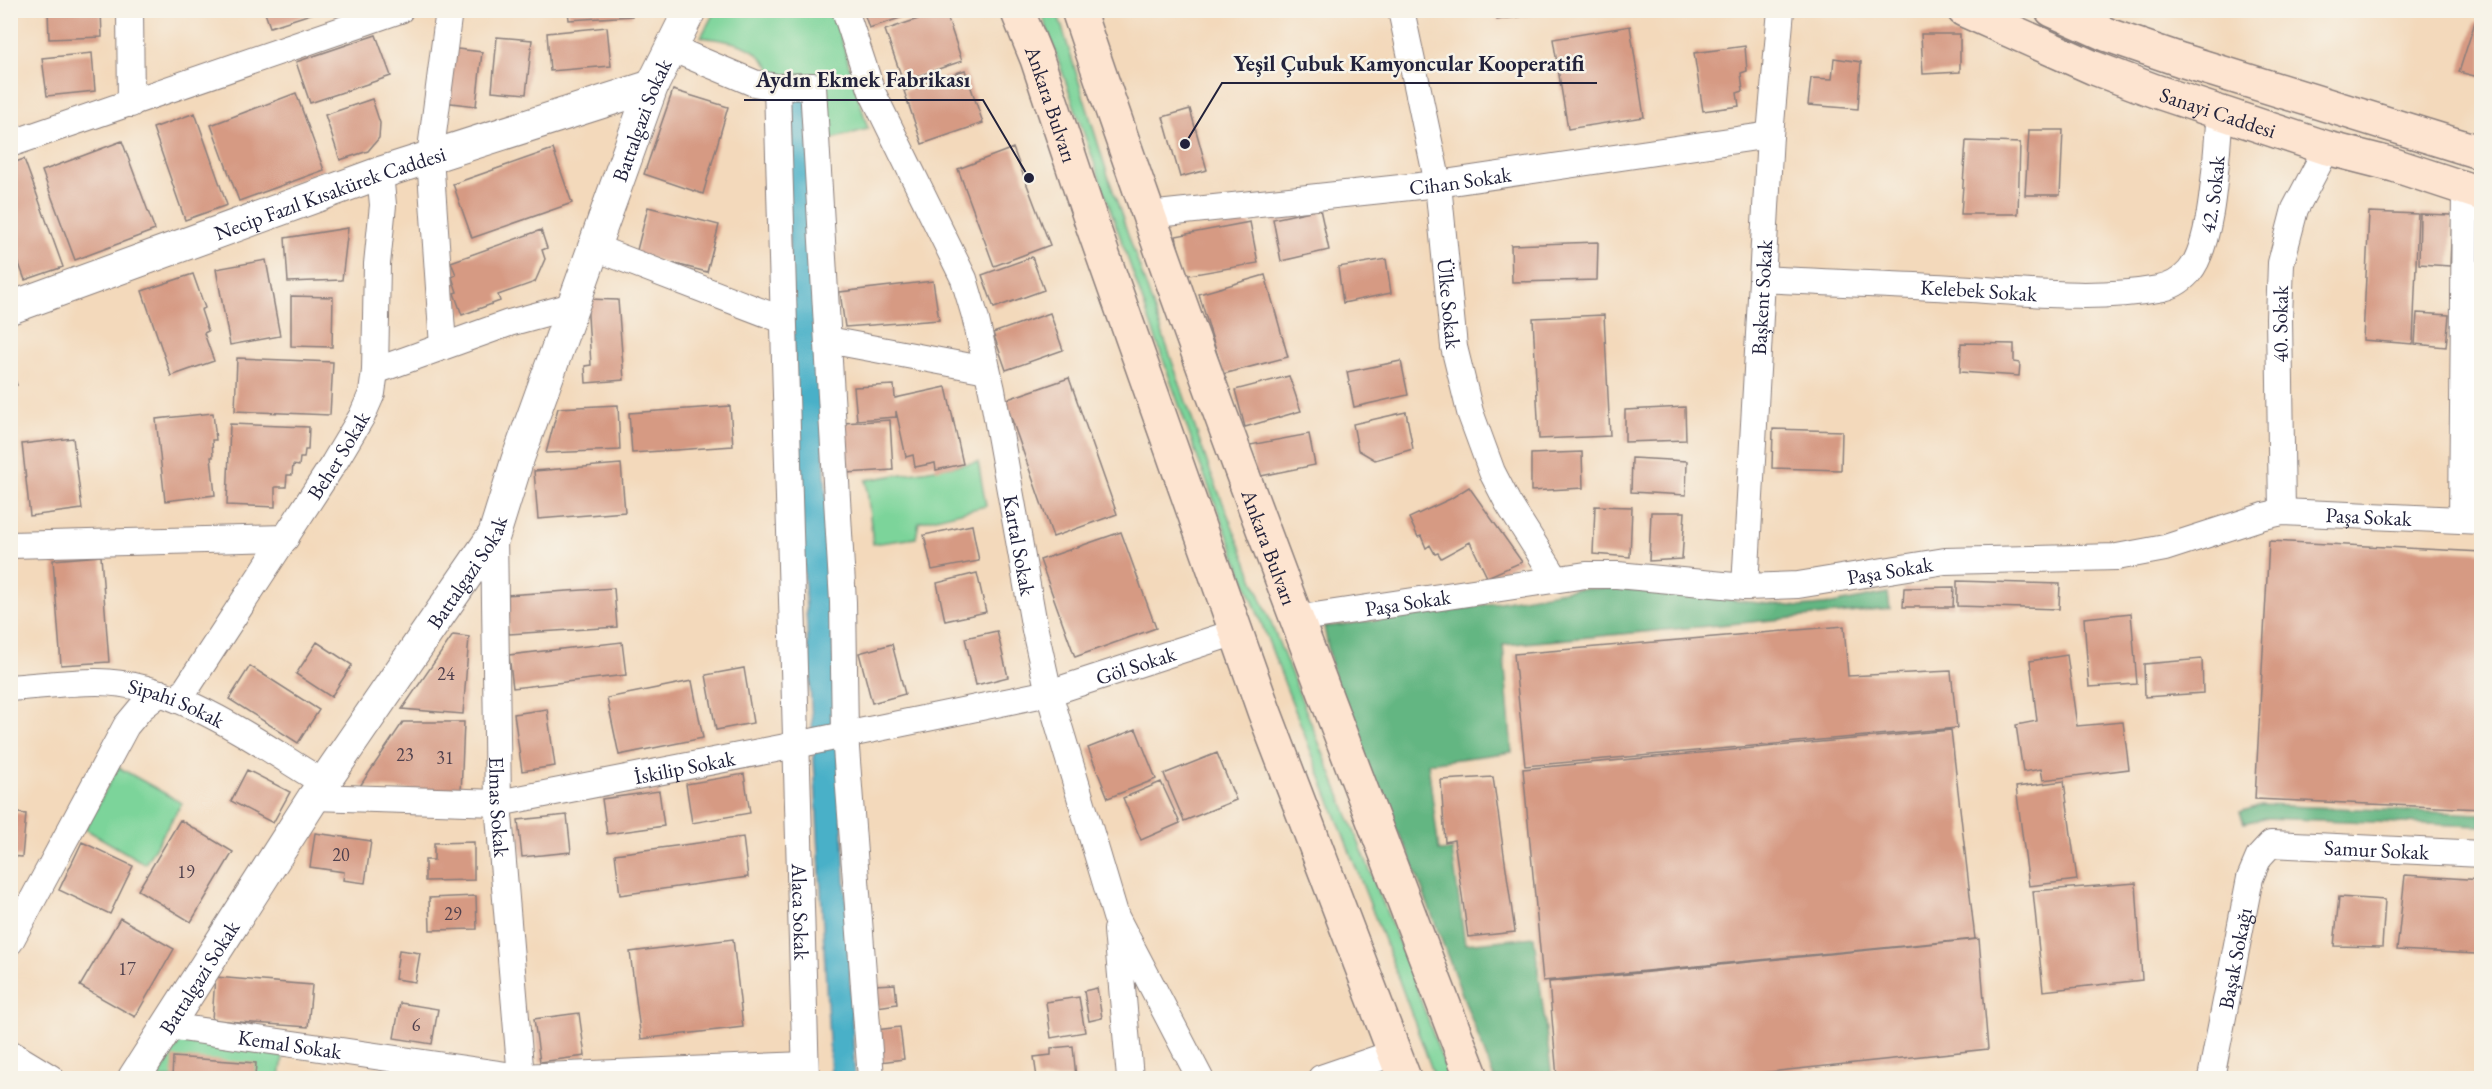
<svg xmlns="http://www.w3.org/2000/svg" width="2492" height="1089" font-family="'EB Garamond',serif">
<style>
.green{fill:#7bd49a;stroke:#4e7b6a;stroke-width:1.5}
.forest{fill:#64b682;stroke:#436c5e;stroke-width:1.5}
.water{fill:#49b0c8;stroke:#366982;stroke-width:1.5}
.building{fill:#d69a83}
.lines{fill:none;stroke-linecap:round;stroke-linejoin:round}
.minor-casing{stroke:#8a7e7b;stroke-width:28}
.tertiary-casing{stroke:#8a7e7b;stroke-width:34}
.secondary-casing{stroke:#8a7e7b;stroke-width:36}
.minor{stroke:#fff;stroke-width:26}
.tertiary{stroke:#fff;stroke-width:32}
.secondary{stroke:#fde4d0;stroke-width:33}
.labels{text-anchor:middle;dominant-baseline:central;stroke-width:5;stroke-linejoin:round;paint-order:stroke}
.number-label{font-size:18px;fill:#4f404d}
.street-label{font-size:21px;fill:#22223b;stroke:#f7f3e8}
.leader{fill:none;stroke:#22223b;stroke-width:2}
.callout-dot{fill:#22223b;stroke:#f7f3e8;stroke-width:2}
.callout-label{font-size:22px;text-anchor:middle;font-weight:bold;fill:#22223b;stroke:#f7f3e8;stroke-width:5;stroke-linejoin:round;paint-order:stroke}
</style>
<rect width="100%" height="100%" fill="#f7f3e8"/>
<filter id="ink" filterUnits="userSpaceOnUse"><feTurbulence type="fractalNoise" baseFrequency=".0167" numOctaves="2"/><feDisplacementMap in="SourceGraphic" scale="12" xChannelSelector="R" yChannelSelector="G"/><feConvolveMatrix kernelMatrix="1 2 1 2 8 2 1 2 1" color-interpolation-filters="sRGB"/></filter>
<filter id="wash" filterUnits="userSpaceOnUse"><feTurbulence type="fractalNoise" baseFrequency=".008" numOctaves="4" result="noise"/><feDisplacementMap in="SourceGraphic" scale="24" xChannelSelector="R" yChannelSelector="G"/><feGaussianBlur stdDeviation="1.35" result="paint"/><feColorMatrix in="noise" values="0 0 0 0 0 0 0 0 0 0 0 0 0 0 0 0 0 1.4 0 .05"/><feComposite in="paint" operator="in"/></filter>
<g filter="url(#wash)">
<rect width="100%" height="100%" fill="#f3d9bb"/>
<path class="green" d="M715 11H833L868 129 832 139 820 80H778C757 43 740 43 701 37Z
M1041 11H1057L1109 179 1209 468 1411 973 1449 1078H1435L1390 956 1198 459Z
M978 462 986 506 919 522 916 538 873 544 866 480Z
M118 767 182 803 145 864 85 829Z
M181 1039 283 1056 280 1078H158Z"/>
<path class="forest" d="M1611 588 1800 607 1832 604 1888 593 1890 609 1503 645 1512 752 1428 763 1439 851 1452 850 1465 944 1534 937 1552 1078H1494L1406 847 1366 775 1338 698 1324 627 1442 612 1575 589Z
M2261 805 2481 814V826L2264 818 2244 823 2240 812Z"/>
<path class="water" d="M782 89H806L855 1078H831L802 535Z"/>
<g id="blocks">
<path class="building" d="M48 10H101L102 37 49 39Z
M264 10H320V11L270 27Z
M568 10H632V16L569 20Z
M863 10H922V11L869 28Z
M945 10 962 61 903 81 885 30Z
M1496 10H1544L1545 13 1497 20Z
M2475 22 2482 23V78L2459 72Z
M1630 26 1644 117 1568 129 1553 39Z
M607 27 611 66 550 71 547 33Z
M1921 34H1960V72L1923 74Z
M376 35 391 76 310 103 296 62Z
M497 37 532 40 526 94 492 91Z
M1745 46 1747 71 1741 73 1743 91 1737 93 1739 106 1703 111 1694 53Z
M449 48 482 52 476 106 443 102Z
M92 53 95 91 47 96 42 58Z
M1834 58 1861 62 1858 109 1808 105 1811 78 1832 79Z
M965 70 983 123 922 144 904 91Z
M673 90 728 107 703 194 644 174Z
M296 93 324 170 239 201 211 125Z
M372 99 380 123 379 138 368 151 340 160 325 115Z
M1190 109 1207 170 1180 177 1163 117Z
M195 113 227 205 185 220 153 128Z
M2029 130H2063L2060 195H2025Z
M122 141 155 230 75 260 42 171Z
M1966 141 2020 143 2018 214H1961Z
M1013 148 1050 245 994 266 958 169Z
M553 149 572 203 472 238 453 184Z
M24 159 63 267 25 280 10 239V164Z
M648 207 719 225 707 272 636 254Z
M1320 209 1329 250 1281 261 1273 219Z
M2369 212 2418 214 2413 344 2363 340Z
M2420 214 2452 215 2450 266 2419 264Z
M1250 222 1258 263 1184 276 1176 236Z
M348 228 342 280 288 282 285 238Z
M541 230 547 248 542 250 545 259 535 282 498 295 500 301 462 315 454 293 457 292 452 277 456 275 451 262Z
M1598 242 1597 280 1512 282 1511 245Z
M1032 257 1044 290 994 308 982 275Z
M1386 259 1391 293 1343 303 1338 267Z
M266 260 280 336 230 345 216 269Z
M193 274 205 308 201 310 208 331 204 333 214 361 171 376 142 291Z
M1265 275 1288 357 1223 374 1199 294Z
M933 281 939 320 845 327 840 292Z
M291 296 333 297 332 347 291 346Z
M587 299 618 300 624 380 586 383 585 366 591 365Z
M1050 313 1063 350 1006 370 993 333Z
M2417 313 2449 315 2446 347 2415 344Z
M1604 315 1610 436 1539 439 1533 318Z
M1961 343 2014 344V362L2020 363 2019 376 1960 372Z
M10 349 16 363 10 365Z
M237 358 333 362 330 415 235 411Z
M1401 361 1408 395 1354 407 1347 372Z
M10 367 17 385 10 388Z
M1289 376 1301 411 1245 427 1235 390Z
M1069 378 1117 514 1053 537 1005 400Z
M894 385 895 398 946 387 963 464 936 470 935 463 915 467 913 455 906 457 896 411V417L857 420 854 387Z
M618 405 620 450 546 453 558 408Z
M730 406 733 446 632 453 629 413Z
M1685 407 1686 440 1625 442V410Z
M1406 412 1413 449 1375 460 1358 450 1353 424Z
M213 413 216 440H212L213 457H211L215 495 165 501 156 419Z
M890 420 893 470 846 473 843 423Z
M230 424 309 427 308 450H305L304 458H300L299 466 293 465 292 475H287L286 487H275V507L227 505Z
M1773 429 1842 431 1841 470 1772 468Z
M1309 434 1315 465 1256 477 1250 445Z
M73 438 82 509 30 516 22 444Z
M1582 452 1583 488 1531 491V454Z
M1632 458 1687 461 1686 495 1631 492Z
M621 464 625 512 538 519 534 471Z
M1469 487 1522 562 1487 577 1470 542 1441 558 1438 553 1435 554 1430 545 1426 548 1421 536 1418 537 1409 518 1450 499Z
M1595 506 1632 507 1630 557 1593 554Z
M1651 512H1685L1682 559 1649 561Z
M972 525 979 561 932 570 924 535Z
M1121 532 1156 628 1075 657 1040 560Z
M2269 541 2482 552V809L2255 799Z
M101 556 109 662 61 665 53 560Z
M977 573 986 612 945 621 937 583Z
M1957 581 2060 584 2059 609 1957 606Z
M1954 587 1953 607H1903L1904 588Z
M614 588 617 627 509 634 506 595Z
M2131 613 2137 684 2089 687 2084 618Z
M1844 626 1848 676 1951 671 1957 728 1525 766 1514 654Z
M997 631 1008 677 976 685 965 638Z
M453 635 469 637 463 714 402 709Z
M317 642 352 665 331 697 296 674Z
M622 642 626 675 513 688 509 655Z
M892 644 905 694 872 703 859 653Z
M2067 655 2077 726 2123 722 2129 769 2043 780 2041 769 2023 772 2016 725 2037 721 2030 661Z
M2202 659 2203 693 2145 697 2144 664Z
M250 666 319 710 298 743 229 699Z
M744 668 753 723 716 730 706 675Z
M692 681 703 738 619 755 607 698Z
M547 709 555 766 522 771 514 714Z
M403 722H464L461 794 360 786Z
M1136 729 1156 779 1108 798 1088 748Z
M1951 730 1975 939 1543 981 1523 769Z
M1217 753 1236 800 1184 821 1164 774Z
M247 770 290 792 273 823 231 801Z
M744 774 750 813 692 823 686 784Z
M1493 777 1515 932 1468 937 1454 840 1445 842 1441 780Z
M2064 781 2077 880 2029 886 2016 787Z
M1161 782 1180 823 1141 840 1123 798Z
M659 791 664 826 607 834 602 799Z
M10 812 26 814 22 857 10 856Z
M567 815 571 852 522 857 518 820Z
M180 820 233 852 191 922 138 890Z
M315 833 371 841 365 883 343 880 344 872 310 867Z
M743 837 748 877 620 895 615 854Z
M82 842 133 866 110 914 59 890Z
M474 842V880L425 881V860H434V843Z
M2405 875 2482 880 2476 954 2397 950Z
M2136 883 2142 980 2043 991 2033 891Z
M476 896 477 929 430 930 429 898Z
M2339 897 2385 900 2382 947 2334 946Z
M120 918 174 949 135 1017 80 986Z
M733 939 743 1027 641 1039 630 952Z
M1979 939 1988 1049 1760 1073V1078H1557L1549 982Z
M399 950 420 953 415 982 395 979Z
M215 977 312 985 308 1027 212 1020Z
M895 984 897 1004 877 1007 873 985Z
M1097 988 1102 1018 1089 1021 1084 991Z
M1079 997 1085 1032 1051 1038 1046 1002Z
M400 1003 438 1009 432 1044 394 1038Z
M579 1013 585 1056 540 1062 534 1019Z
M900 1027 904 1059 880 1062 876 1030Z
M1073 1046 1076 1078H1037L1034 1057 1051 1055V1048Z
M173 1057 256 1063 255 1078H172Z
M403 1069 450 1078H402Z
M283 1074 318 1077V1078H283Z"/>
</g>
</g>
<g filter="url(#ink)">
<use href="#blocks" fill-opacity="0" stroke="#8a7e7b" stroke-width="1.5"/>
<g class="lines">
<g class="minor-casing">
<g id="minor">
<path d="M130 10 131 104"/>
<path id="s1" d="M845 10 872 92 964 279 975 316 992 390 1035 630 1049 693 1116 917 1200 1078"/>
<path id="s2" d="M1401 10 1438 184 1454 347 1470 412 1492 472 1508 503 1556 579"/>
<path d="M671 48 754 83 777 87 813 86 843 602 845 735 871 1078"/>
<path id="s3" d="M777 87 806 1078"/>
<path d="M10 144 400 10"/>
<path id="s4" d="M1148 215 1438 184 1770 135"/>
<path d="M593 247 783 320"/>
<path id="s5" d="M1763 279C1832 283 1902 285 1972 289 2033 293 2097 300 2158 289 2171 287 2181 281 2189 272 2214 243 2216 152 2220 113"/>
<path d="M828 340 987 370"/>
<path d="M443 346 430 157 449 10"/>
<path d="M375 371 509 323 572 306"/>
<path id="s6" d="M2282 512 2279 318 2281 263 2295 209 2327 148"/>
<path d="M2462 520 2465 189"/>
<path id="s7" d="M494 535 498 803 521 1078"/>
<path d="M10 545 286 538"/>
<path id="s8" d="M1745 587 1770 135 1781 10"/>
<path id="s9" d="M1295 619 1586 575H1617L1745 587 1798 585 1945 561 2117 557 2165 548 2264 516 2282 512 2482 521"/>
<path id="s10" d="M10 688C39 686 68 682 97 682 178 682 257 743 324 783"/>
<path id="s11" d="M179 700 334 463 362 416 372 393 375 371 377 264 383 205 380 173"/>
<path id="s12" d="M314 797 498 803 796 745 1049 693 1224 636"/>
<path d="M1117 930 1130 1078"/>
<path d="M10 942 126 726 141 708 160 693"/>
<path id="s13" d="M168 1026 520 1077 805 1065"/>
<path d="M10 1053 51 1078"/>
<path d="M1321 1078 1394 1053"/>
<path id="s14" d="M2211 1078 2250 878 2259 857 2271 844 2482 854"/>
</g>
</g>
<g class="tertiary-casing">
<g id="tertiary">
<path id="s15" d="M10 308 380 173 652 86"/>
<path id="s16" d="M134 1078 314 797 494 535 517 461 652 86 690 10"/>
</g>
</g>
<g class="secondary-casing">
<g id="secondary">
<path id="s17" d="M1017 10 1037 59 1093 227 1264 711 1404 1078"/>
<path id="s18" d="M1078 10C1199 370 1336 724 1472 1078"/>
<path id="s19" d="M1964 10 2094 68 2155 91 2327 148 2394 165 2482 194"/>
<path d="M2052 10 2108 35 2181 60 2482 153"/>
</g>
</g>
<use href="#minor" class="minor"/>
<use href="#tertiary" class="tertiary"/>
<use href="#secondary" class="secondary"/>
</g>
</g>
<g class="labels">
<g class="number-label">
<text x="446" y="673">24</text>
<text x="405" y="754">23</text>
<text x="445" y="757">31</text>
<text x="341" y="854">20</text>
<text x="186" y="871">19</text>
<text x="453" y="913">29</text>
<text x="127" y="968">17</text>
<text x="416" y="1024">6</text>
</g>
<g class="street-label">
<text stroke="none"><textPath href="#s17" startOffset="100">Ankara Bulvarı</textPath></text>
<text stroke="none"><textPath href="#s19" startOffset="274">Sanayi Caddesi</textPath></text>
<text stroke="none"><textPath href="#s16" startOffset="1092">Battalgazi Sokak</textPath></text>
<text stroke="none"><textPath href="#s4" startOffset="314">Cihan Sokak</textPath></text>
<text stroke="none"><textPath href="#s15" startOffset="340">Necip Fazıl Kısakürek Caddesi</textPath></text>
<text stroke="none"><textPath href="#s5" startOffset="514">42. Sokak</textPath></text>
<text stroke="none"><textPath href="#s5" startOffset="216">Kelebek Sokak</textPath></text>
<text stroke="none"><textPath href="#s8" startOffset="290">Başkent Sokak</textPath></text>
<text stroke="none"><textPath href="#s2" startOffset="298">Ülke Sokak</textPath></text>
<text stroke="none"><textPath href="#s6" startOffset="188">40. Sokak</textPath></text>
<text stroke="none"><textPath href="#s11" startOffset="292">Beher Sokak</textPath></text>
<text stroke="none"><textPath href="#s9" startOffset="1086">Paşa Sokak</textPath></text>
<text stroke="none"><textPath href="#s1" startOffset="567">Kartal Sokak</textPath></text>
<text stroke="none"><textPath href="#s18" startOffset="570">Ankara Bulvarı</textPath></text>
<text stroke="none"><textPath href="#s9" startOffset="600">Paşa Sokak</textPath></text>
<text stroke="none"><textPath href="#s16" startOffset="606">Battalgazi Sokak</textPath></text>
<text stroke="none"><textPath href="#s9" startOffset="114">Paşa Sokak</textPath></text>
<text stroke="none"><textPath href="#s12" startOffset="837">Göl Sokak</textPath></text>
<text stroke="none"><textPath href="#s10" startOffset="170">Sipahi Sokak</textPath></text>
<text stroke="none"><textPath href="#s12" startOffset="374">İskilip Sokak</textPath></text>
<text stroke="none"><textPath href="#s7" startOffset="272">Elmas Sokak</textPath></text>
<text stroke="none"><textPath href="#s14" startOffset="350">Samur Sokak</textPath></text>
<text stroke="none"><textPath href="#s3" startOffset="825">Alaca Sokak</textPath></text>
<text stroke="none"><textPath href="#s14" startOffset="122">Başak Sokağı</textPath></text>
<text stroke="none"><textPath href="#s16" startOffset="120">Battalgazi Sokak</textPath></text>
<text stroke="none"><textPath href="#s13" startOffset="123">Kemal Sokak</textPath></text>
</g>
</g>
<path class="leader" d="M1185 144L1222 83H1597M1029 178L983 100H744"/>
<g class="callout-dot">
<circle cx="1185" cy="144" r="6"/>
<circle cx="1029" cy="178" r="6"/>
</g>
<g class="callout-label">
<text x="1409" y="71">Yeşil Çubuk Kamyoncular Kooperatifi</text>
<text x="863" y="87">Aydın Ekmek Fabrikası</text>
</g>
<rect width="2492" height="1089" fill="none" stroke="#f7f3e8" stroke-width="36"/>
</svg>
